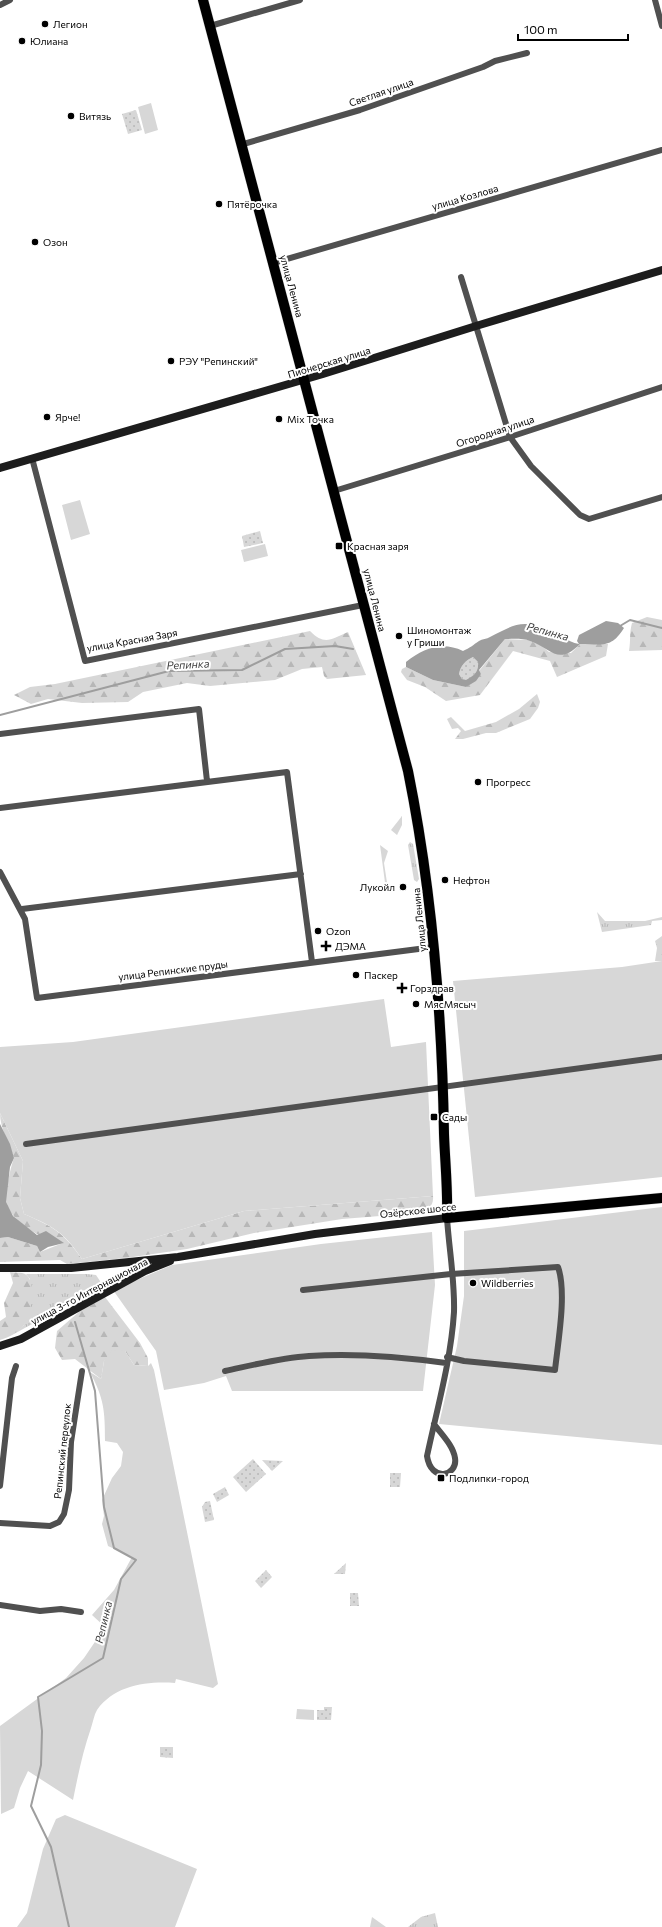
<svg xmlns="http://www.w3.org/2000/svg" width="662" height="1927" font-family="Commissioner,sans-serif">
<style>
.grass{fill:url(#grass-tufts)}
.forest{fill:url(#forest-firs)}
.park{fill:url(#park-dots)}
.garden{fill:#d7d7d7}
.water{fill:#9e9e9e;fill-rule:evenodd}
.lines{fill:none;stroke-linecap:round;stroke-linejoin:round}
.stream{stroke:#9e9e9e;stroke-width:2}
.primary-casing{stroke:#dbdbdb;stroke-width:11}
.street{stroke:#505050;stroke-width:6}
.secondary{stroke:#1d1d1d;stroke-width:8}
.primary{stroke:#000;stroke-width:10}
.poi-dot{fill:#000;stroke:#fff;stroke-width:1.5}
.labels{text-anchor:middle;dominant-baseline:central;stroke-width:4;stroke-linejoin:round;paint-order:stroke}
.poi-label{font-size:10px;fill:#000;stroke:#fff;text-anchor:start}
.street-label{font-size:10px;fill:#000;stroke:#fff}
.water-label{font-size:11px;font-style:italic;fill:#3f3f3f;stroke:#fff}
</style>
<defs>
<pattern id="grass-tufts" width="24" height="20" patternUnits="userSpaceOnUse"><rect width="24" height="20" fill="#d7d7d7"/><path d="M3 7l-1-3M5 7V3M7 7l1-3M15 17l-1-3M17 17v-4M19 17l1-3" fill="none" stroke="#b7b7b7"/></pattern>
<pattern id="forest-firs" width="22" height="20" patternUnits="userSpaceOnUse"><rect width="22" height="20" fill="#d7d7d7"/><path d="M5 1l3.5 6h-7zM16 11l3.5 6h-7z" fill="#b7b7b7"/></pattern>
<pattern id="park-dots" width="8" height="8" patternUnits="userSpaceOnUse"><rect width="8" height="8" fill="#d7d7d7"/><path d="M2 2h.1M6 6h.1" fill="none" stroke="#b7b7b7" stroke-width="1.8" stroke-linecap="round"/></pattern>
</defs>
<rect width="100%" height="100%" fill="#fff"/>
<path class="grass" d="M402 816V825L397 835 391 830Z
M410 842 413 844 419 879 417 882 414 880 408 845Z
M380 845 388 851 384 863 388 889 386 890Z
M597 912 605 921H645L662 917V920L652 921 651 925 602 932Z
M662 936V961H655L657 948 655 941Z
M26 1274H87L96 1275 100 1281 99 1285 79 1298 14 1334 24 1325 30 1279Z
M435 1913 438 1927H408L421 1917Z
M372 1917 386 1927H370Z"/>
<path class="forest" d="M647 617 662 620V650L629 651C631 640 629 634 632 623Z
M310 631C325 646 331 639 348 632L366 675 327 679 324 676 322 667 302 669 275 680 210 686 187 683 143 692 128 702 82 703 48 699 31 704 14 695 30 687 55 684Z
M505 639 528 640 542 646 549 652 571 653 580 644H608L606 656 557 677 550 661 513 651 480 695 446 701 425 687 407 680 401 672 402 669 406 667 433 680 466 687 481 674 479 671Z
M537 694 540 702 538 708 530 719 496 733H486L463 739H455L461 731 458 728 452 729 447 719 451 717 465 731 496 722 519 709Z
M0 1113 23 1161 20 1198 24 1214C54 1227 63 1232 82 1259L244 1211 433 1196C434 1207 427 1210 418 1213L342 1219 254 1233 187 1249 126 1258 67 1264 60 1260 0 1262V1238L8 1237 37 1246 40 1252 63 1243C55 1238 45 1239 37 1234 26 1228 10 1216 6 1203 4 1197 11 1165 14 1158 9 1142 0 1129 0 1113Z
M10 1272C14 1273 22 1272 25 1274 38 1281 30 1316 24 1325 19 1332 8 1338 0 1340V1321L6 1317 4 1303 13 1283Z
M105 1297 140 1343 148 1358V1366L134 1365 125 1351 104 1361 101 1379 75 1359 62 1360 55 1348 57 1331 80 1311Z"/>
<path class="park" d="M136 110 142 130 128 134 122 114Z
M260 531 263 543 244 547 242 536Z
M473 657 478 662C479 671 474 676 466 681L462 679 459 674C461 665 465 661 473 657Z
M253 1459 266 1474 246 1492 233 1477Z
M262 1460 283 1461 272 1471Z
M390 1473H401L400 1487H390Z
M225 1487 229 1495 217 1502 213 1494Z
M210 1501 214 1520 205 1522 202 1507 205 1502Z
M346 1563 345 1574H334Z
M266 1570 272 1577 261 1588 255 1581Z
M350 1593H358L359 1606H350Z
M324 1707H332L331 1720H317V1710H324Z
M160 1747H173V1758L160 1757Z"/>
<path class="garden" d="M151 103 158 130 145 134 138 107Z
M80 500 90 534 71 540 62 505Z
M265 544 268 556 244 562 241 550Z
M662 961V1177L475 1197 453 981 622 967Z
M384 999 391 1047 426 1042 433 1196 244 1211 82 1259C63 1231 54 1227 24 1214L20 1198 23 1161 0 1113V1047L73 1042Z
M662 1207V1445L439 1424 457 1346 464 1296V1231Z
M432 1232 435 1285 423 1391H232L226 1376 204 1383 164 1390 156 1351 113 1290 172 1265 321 1244Z
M112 1350 125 1351 134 1365 148 1366 151 1363 154 1370 218 1684 213 1688 176 1679 175 1683C147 1681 115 1685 97 1710 94 1715 93 1722 91 1728 83 1751 78 1775 73 1800L28 1771 20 1788 14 1808 1 1814 0 1726 66 1678 84 1658 105 1627 92 1615 114 1590 132 1557 108 1546 102 1524 104 1516 102 1500 112 1478 121 1466 123 1452 117 1443 105 1441C105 1410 104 1399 90 1372L101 1379 104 1361Z
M297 1709 314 1710V1720L296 1719Z
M65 1815 197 1869 175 1927H17L27 1913 43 1849 56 1819Z"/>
<path class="water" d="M606 621 618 623 624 628C611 649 602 644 580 644 558 666 552 649 530 641 523 638 512 639 505 639L479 670 481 674 476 681 466 687 433 680 406 667V662C424 648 442 641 463 651 470 648 473 645 479 641 482 639 487 639 490 637 513 625 520 620 546 628 557 632 567 642 579 644L577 641 579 635ZM473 657 478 662C479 671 474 676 466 680L462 679 459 674C461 665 465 661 473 657Z
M0 1124 10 1144 14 1158 10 1167 6 1202 13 1216 37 1235 46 1231 64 1243 48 1247 40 1252 37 1246 8 1237 0 1238Z"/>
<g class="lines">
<path class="stream" d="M620 626 630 620 662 628
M0 715 169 671 242 670 285 649 335 646 353 649
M69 1927 51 1847 31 1806 41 1765 42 1731 38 1697 103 1658 121 1579 136 1560 114 1548 104 1507 95 1391 75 1322"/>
<g class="primary-casing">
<path id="primary" d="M203 0 408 771C432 890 442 1012 444 1134 445 1162 448 1190 447 1218L662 1198"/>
</g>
<path class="street" d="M655 0 662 26
M0 5 10 0
M210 26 300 0
M240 145 360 110 483 67 495 61 527 53
M273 263 662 150
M461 277 510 437 531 466 580 515 589 519 662 497
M32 458 85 661 363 605
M334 491 510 437 662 387
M0 734 199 709 207 781
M0 808 287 772 312 962
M0 872 25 919 37 998 434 947
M22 909 301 874
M26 1144 662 1057
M303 1290 451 1274 558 1267C567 1292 558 1342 555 1370L464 1361 447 1357
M225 1371C253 1365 280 1358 309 1356 352 1353 403 1357 446 1363
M434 1424C441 1434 453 1445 455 1458 458 1476 431 1483 427 1456 437 1409 451 1360 454 1312 455 1281 449 1249 447 1218
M0 1486 12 1378 16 1366
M0 1523 50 1526 59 1522 64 1514 69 1490 71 1442 82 1371
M0 1605 40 1611 61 1609 81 1612"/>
<path class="secondary" d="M0 468 323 374 476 326 662 270
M0 1268H71L178 1257 315 1234 447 1218
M0 1346 21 1339 145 1271 170 1261"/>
<use href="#primary" class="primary"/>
</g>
<g class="poi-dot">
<circle cx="45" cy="24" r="4"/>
<circle cx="22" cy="41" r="4"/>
<circle cx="71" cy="116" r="4"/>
<circle cx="219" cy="204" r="4"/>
<circle cx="35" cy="242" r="4"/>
<circle cx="171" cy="361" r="4"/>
<circle cx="47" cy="417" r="4"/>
<circle cx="279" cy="419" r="4"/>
<rect x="335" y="542" width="8" height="8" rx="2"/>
<circle cx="399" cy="636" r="4"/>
<circle cx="478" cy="782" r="4"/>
<circle cx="445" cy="880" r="4"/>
<circle cx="403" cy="887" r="4"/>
<circle cx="318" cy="931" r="4"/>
<path d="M324 940h4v4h4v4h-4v4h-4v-4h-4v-4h4z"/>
<circle cx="356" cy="975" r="4"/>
<path d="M400 982h4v4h4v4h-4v4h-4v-4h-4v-4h4z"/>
<circle cx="416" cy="1004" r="4"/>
<rect x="430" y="1113" width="8" height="8" rx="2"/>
<circle cx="473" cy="1283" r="4"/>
<rect x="437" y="1474" width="8" height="8" rx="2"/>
</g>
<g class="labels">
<g class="poi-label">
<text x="53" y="24">Легион</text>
<text x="30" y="41">Юлиана</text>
<text x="79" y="116">Витязь</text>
<text x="227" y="204">Пятёрочка</text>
<text x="43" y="242">Озон</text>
<text x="179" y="361">РЭУ "Репинский"</text>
<text x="55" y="417">Ярче!</text>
<text x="287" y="419">Mix Точка</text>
<text x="347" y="546">Красная заря</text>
<text x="407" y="630">Шиномонтаж<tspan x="407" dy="12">у Гриши</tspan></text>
<text x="486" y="782">Прогресс</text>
<text x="453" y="880">Нефтон</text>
<text x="395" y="887" text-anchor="end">Лукойл</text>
<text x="326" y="931">Ozon</text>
<text x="335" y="946">ДЭМА</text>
<text x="364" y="975">Паскер</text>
<text x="410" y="988">Горздрав</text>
<text x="424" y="1004">МясМясыч</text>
<text x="442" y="1117">Сады</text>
<text x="481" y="1283">Wildberries</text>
<text x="449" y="1478">Подлипки-город</text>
</g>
<g class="street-label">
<text transform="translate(381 92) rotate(-19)">Светлая улица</text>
<text transform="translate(465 197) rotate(-16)">улица Козлова</text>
<text transform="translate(292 286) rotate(75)">улица Ленина</text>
<text transform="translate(329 362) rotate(-17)">Пионерская улица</text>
<text transform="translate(495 431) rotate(-18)">Огородная улица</text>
<text transform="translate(375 600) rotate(76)">улица Ленина</text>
<text transform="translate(132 640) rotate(-10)">улица Красная Заря</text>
<text transform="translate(419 920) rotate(-96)">улица Ленина</text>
<text transform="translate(173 970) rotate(-7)">улица Репинские пруды</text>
<text transform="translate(418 1210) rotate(-6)">Озёрское шоссе</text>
<text transform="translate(89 1291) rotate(-28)">улица 3-го Интернационала</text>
<text transform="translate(62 1451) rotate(-84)">Репинский переулок</text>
</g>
<g class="water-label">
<text transform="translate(548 631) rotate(15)">Репинка</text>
<text transform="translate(188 664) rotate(-3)">Репинка</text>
<text transform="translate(103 1622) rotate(-77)">Репинка</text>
</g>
</g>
<path d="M518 34v6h110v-6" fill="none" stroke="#000000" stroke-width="2"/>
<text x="524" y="34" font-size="12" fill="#000000" stroke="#ffffff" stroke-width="3" paint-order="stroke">100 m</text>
</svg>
